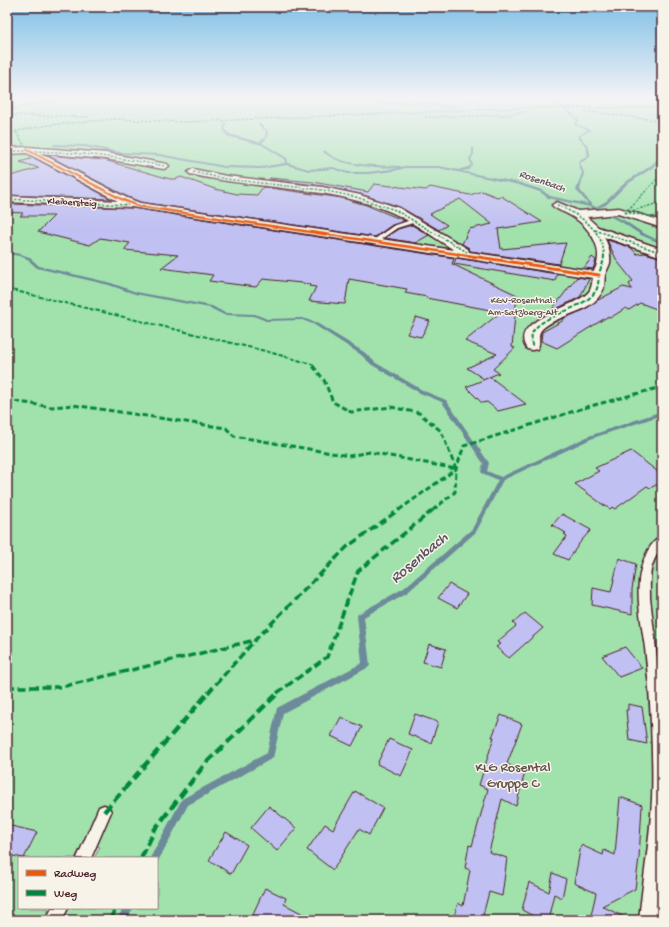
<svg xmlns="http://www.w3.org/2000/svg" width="669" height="927" font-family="'Gochi Hand',sans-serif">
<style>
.green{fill:#a1e1ab;stroke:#76806b}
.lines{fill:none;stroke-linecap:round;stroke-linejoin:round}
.stream{fill:#6d8a9a;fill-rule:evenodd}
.building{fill:#c0c0f2;stroke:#4a1f2b}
.lane-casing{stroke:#4a1f2b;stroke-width:3}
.street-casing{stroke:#4a1f2b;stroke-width:3}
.lane{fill:#f7f3e8;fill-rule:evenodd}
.street{fill:#f7f3e8;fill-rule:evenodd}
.quiet-far4{stroke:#00873e;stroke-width:1.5;stroke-dasharray:2.5 1.5;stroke-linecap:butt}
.quiet-far3{stroke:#00873e;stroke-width:2;stroke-dasharray:4.5 2;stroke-linecap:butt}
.quiet-far2{stroke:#00873e;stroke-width:3;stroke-dasharray:5.5 3;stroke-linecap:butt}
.quiet-far1{stroke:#00873e;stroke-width:3.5;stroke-dasharray:8 3.5;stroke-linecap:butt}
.quiet{stroke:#00873e;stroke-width:4.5;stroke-dasharray:10 4.5;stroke-linecap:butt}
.cycleway-far2-casing{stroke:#f7f3e8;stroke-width:3}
.cycleway-far1-casing{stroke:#f7f3e8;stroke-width:4}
.cycleway-casing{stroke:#f7f3e8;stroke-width:5}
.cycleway-far2{stroke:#e8590c;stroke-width:2}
.cycleway-far1{stroke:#e8590c;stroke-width:2.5}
.cycleway{stroke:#e8590c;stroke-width:3}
.labels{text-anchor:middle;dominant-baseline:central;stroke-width:3;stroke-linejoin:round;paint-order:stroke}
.far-street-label{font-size:10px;fill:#4a1f2b;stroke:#f7f3e8}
.far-park-label{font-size:10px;fill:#60504b;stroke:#f7f3e8}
.far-water-label{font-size:11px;font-style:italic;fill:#5b5462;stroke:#f7f3e8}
.near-park-label{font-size:14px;fill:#60504b;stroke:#f7f3e8}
.near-water-label{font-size:16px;font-style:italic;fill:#5b5462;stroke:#f7f3e8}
</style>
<rect width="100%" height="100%" fill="#e6e4eb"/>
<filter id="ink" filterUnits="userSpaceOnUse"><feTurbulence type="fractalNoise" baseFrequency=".025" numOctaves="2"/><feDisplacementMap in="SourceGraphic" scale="8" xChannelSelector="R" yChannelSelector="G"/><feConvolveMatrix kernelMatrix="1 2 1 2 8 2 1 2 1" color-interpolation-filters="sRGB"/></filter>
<g filter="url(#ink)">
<path class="green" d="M7 98H662V920H62L69 908H157V858H94L100 847 83 844 75 858H19V908H49L43 920H7Z"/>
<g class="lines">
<path class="stream" d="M549 98H552L563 107 570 111 579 120 576 124 591 130 580 136C586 146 590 143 590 157L580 163 584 173 580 190 592 205 596 207 606 201 617 190 627 181 649 167 657 160 662 158V160L658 162 651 169 626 185 606 205 598 208 625 221 643 233 662 242V244L641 235 623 223 590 207 548 198 540 192 519 185 439 168H405L394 171 368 174H348L333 169 309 171 287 165 261 169 225 168 159 156 121 154 85 147 54 146 53 145 54 144 85 145 121 152 159 154 225 166 261 167 285 163V159L262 145 227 136 223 129 225 124 222 123 224 120 225 121 224 123 227 124 225 129 229 134 259 142 265 138 266 131 258 125 259 123 268 131 267 138 262 143 287 158 288 163 309 169 333 167 348 172H368L399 168C374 167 343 168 323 152L324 150C327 152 329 154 332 156 350 166 379 165 400 166L401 167 405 166H439L459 170C461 168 466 169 471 165L469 159 472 154V148L473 147 474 148V154L471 159 473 165 469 170 461 171 521 183 542 190 550 196 588 204 576 190 582 173 578 163 583 158 588 157C587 152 587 147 584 144 581 140 579 140 578 136L588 130 574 125 577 120C568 111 559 106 549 98Z
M7 252 21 254 29 257 39 266 111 283 136 292 212 306 225 313 255 314 267 319 302 318 315 322 364 352 376 363 424 391 446 400 489 463 487 471 501 477 589 436 662 411V415L593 438 503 480 476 532 408 592 364 617 370 665 369 667 283 713 273 758 188 805 158 861 157 862V858H150L182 799 267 753 277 708 362 663 357 616 358 614 404 588 472 529 498 480 482 473 481 472 483 463 442 402 420 393 372 365 360 354 313 324 302 320 266 321 254 316 224 315 210 308 135 294 109 285 37 268 27 259 20 256 7 254Z
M123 908H133L127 920H117Z"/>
</g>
<path class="building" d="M47 155 104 160 170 179H176L181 177 215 189 237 194 257 195 263 187 342 198 366 205 405 221 392 225 375 237 140 202 128 197Z
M34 158 111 199 7 195V177L39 168 20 162Z
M270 178 313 182 368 192 374 184 426 190 430 187 470 195 482 191 497 197 501 196 542 222 498 229 501 249 566 243 559 264 470 251 469 248 462 244 469 229 492 224 460 199 430 214 447 225 439 230 400 207 360 194 322 186 269 179Z
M7 204 132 208 454 258 452 264 517 295 512 347 515 348 493 369 499 373 484 379 467 368 497 354 465 341 501 312 426 298 427 297 405 293 407 289 349 279 345 304 309 301 316 287 309 286 311 284 263 279 256 287 209 281 213 275 161 268 178 255 124 250 130 243 100 238 90 245 38 232 54 216H20L23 213 7 212Z
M412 225 429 235 415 243 385 238 398 229Z
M607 240 630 247 637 254 645 253 662 258V311L640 303 629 310 626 308 610 318 607 317 557 348 541 341 542 332 564 320 562 319 584 310 598 300 623 287 632 289 629 284 633 281 617 261Z
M592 257 596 260 593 269 584 268Z
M456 258 557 274 555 281 454 264Z
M577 277 589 279 580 297 550 312Z
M416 317 430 321 421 337 407 334Z
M490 377 526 404 498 411 487 402 482 403 466 387Z
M631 451 662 475V482L650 488 647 486 615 509 612 507 610 509 602 504 575 484 599 471 595 468Z
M562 514 591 530 581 541 568 560 554 554 567 536 564 534 566 533 552 525Z
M619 558 636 564 632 589V614L592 605 593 588 611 592Z
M449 584 467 594 457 608 438 598Z
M525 613 543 628 509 658 496 647 500 644 497 642 516 626 513 623Z
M429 644 446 649 441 667 423 662Z
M625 647 642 668 619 677 602 656Z
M628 704 642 707 647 744 629 740 626 710H628Z
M415 714 438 722 431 743 408 734Z
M501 715 522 724 507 764 525 772 516 806 502 799 489 852 507 858 502 896 489 892 483 915 493 920H453L458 903 463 906 470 870 465 868 469 845 472 846 488 789 479 785 494 737H492Z
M341 717 362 727 352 746 331 736Z
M389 739 413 750 401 776 377 764Z
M355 791 383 808 369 835 359 829 333 870 307 850 325 824 333 829Z
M620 797 642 805 639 858 635 889 602 906 630 920H590L596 893 574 883 581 845 603 855 604 850 615 855Z
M269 806 296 828 277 851 251 828Z
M7 825 37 832 24 858 7 855Z
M226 832 247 845 231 874 209 860Z
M553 873 566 879 562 898 554 894 548 920H541L522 910 529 882 549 892Z
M265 888 286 898 284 904 315 920H250Z"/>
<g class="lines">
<g class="lane-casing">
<path id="lane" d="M414 219 416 220V222L397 228 377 242 372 241 393 226Z
M662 537C662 552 656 553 652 566 649 576 650 587 650 598L662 702V849L655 920H639C643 880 650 840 652 799 653 774 652 748 651 723 650 698 648 673 645 648 642 626 637 603 639 581 640 568 648 541 662 537Z
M104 805 109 807 111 812 91 858H77L99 807Z
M52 908H68L62 920H46Z"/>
</g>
<g class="street-casing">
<path id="street" d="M27 147 106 153 167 164 169 166 164 169 106 159 40 153 127 198 140 203 454 250C435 238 410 220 391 212 327 185 256 190 190 174L188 172 193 169 226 176 322 187 360 195 399 208 468 249 469 252 594 271C606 249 589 226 571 216 565 212 556 210 552 205L557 202 578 211 619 208 662 221V228L618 214 587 217 598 227 662 249V257L604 237C608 244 611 254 610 263 609 267 606 271 605 275 604 280 605 285 603 290 592 314 559 313 542 329 536 335 542 343 537 349L532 350 527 349C506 319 580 308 590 290 592 286 592 282 593 278L132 207 7 202V196L118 201 27 153 7 154V148Z"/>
</g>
<use href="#lane" class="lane"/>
<use href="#street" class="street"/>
<path class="quiet-far4" d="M336 98 366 102 421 103 455 108
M7 110 66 98
M585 111 662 121
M7 115 89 117
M425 117 506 115 529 111
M16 132 28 151
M7 133 49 125 115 119 185 122 518 108H632L662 106
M7 151C60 150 112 156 164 166
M193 172 226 179 322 190 356 197 395 210 467 252
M7 199 128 205
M557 205C578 214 603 229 604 255
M625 213 662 174
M625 213 662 202
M629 213 662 218
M595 230 662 253"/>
<path class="quiet-far3" d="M7 289 265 351 312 364 314 367
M532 346C532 342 531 337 532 334 537 316 583 310 595 292 599 287 598 281 599 274 601 266 604 264 604 254"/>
<path class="quiet-far2" d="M313 366 324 380 333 402 351 412 391 407 419 413 441 431 456 469 455 492 433 510
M7 400 51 407 73 405 226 428 234 436 349 456 370 452 456 469
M399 510 456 469 464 446 587 407 662 387"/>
<path class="quiet-far1" d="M7 687H61L255 640
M208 693 255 640 347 547 400 509
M277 693 327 657 358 571 434 509"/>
<path class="quiet" d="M104 812 209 692
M141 858 155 829 205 764 279 692
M110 920 116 908"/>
<g class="cycleway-far2-casing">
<path id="cycleway-far2" d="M27 150 60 167"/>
</g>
<g class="cycleway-far1-casing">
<path id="cycleway-far1" d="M58 166 123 200 138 206 464 255"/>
</g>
<g class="cycleway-casing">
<path id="cycleway" d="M458 254 599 275"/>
</g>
<use href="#cycleway-far2" class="cycleway-far2"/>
<use href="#cycleway-far1" class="cycleway-far1"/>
<use href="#cycleway" class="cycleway"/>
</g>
</g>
<linearGradient id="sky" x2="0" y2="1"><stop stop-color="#80c0e6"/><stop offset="0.43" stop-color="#f4f3f6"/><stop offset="1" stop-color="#f4f3f6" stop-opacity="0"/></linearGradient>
<rect width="669" height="228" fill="url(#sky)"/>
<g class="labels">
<g class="far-street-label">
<text transform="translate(72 203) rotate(3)">Kleibersteig</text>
</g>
<g class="far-park-label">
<text x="523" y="301">KGV-Rosenthal:<tspan x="523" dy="12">Am-Satzberg-Alt</tspan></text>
</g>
<g class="far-water-label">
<text transform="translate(542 182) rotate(19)">Rosenbach</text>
</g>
<g class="near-park-label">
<text x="513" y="768">KLG Rosental<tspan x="513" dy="16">Gruppe C</tspan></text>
</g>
<g class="near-water-label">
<text transform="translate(420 559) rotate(-40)">Rosenbach</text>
</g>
</g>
<rect width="669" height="927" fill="none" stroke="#f7f3e8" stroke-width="24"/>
<rect x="12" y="12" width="645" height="903" fill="none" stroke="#4a1f2b" stroke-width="1.5" filter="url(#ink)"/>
<rect x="18" y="857" width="140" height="52" fill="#f7f3e8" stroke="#b29e9c"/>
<rect x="26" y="870" width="20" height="6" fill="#e8590c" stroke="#b29e9c"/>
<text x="54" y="877" font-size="12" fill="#4a1f2b">Radweg</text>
<rect x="26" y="890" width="20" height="6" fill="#00873e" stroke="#b29e9c"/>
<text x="54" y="897" font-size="12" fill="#4a1f2b">Weg</text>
</svg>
